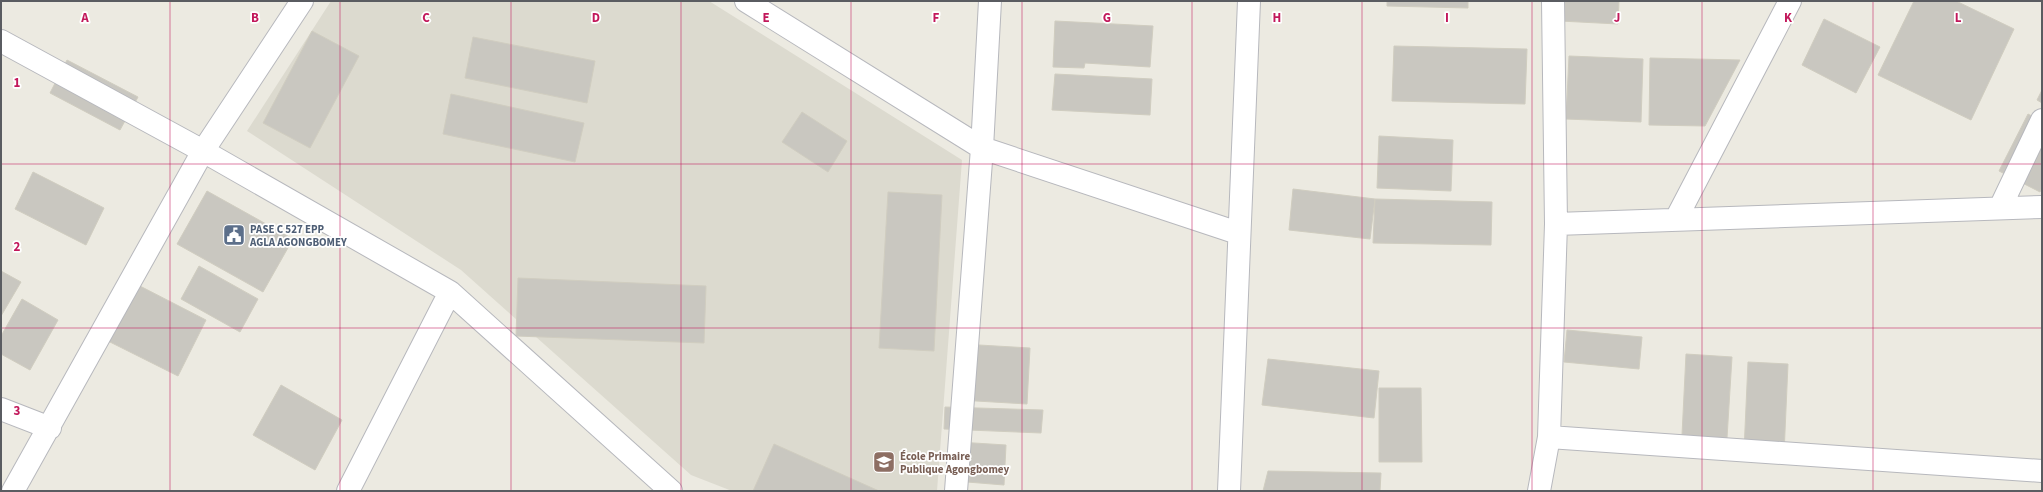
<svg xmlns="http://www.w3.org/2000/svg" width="2043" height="492" font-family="'Source Sans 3',sans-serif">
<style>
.education{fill:#dcdacf}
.building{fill:#c9c7c0;stroke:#d0cdc0}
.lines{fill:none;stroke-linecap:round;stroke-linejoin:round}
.minor-casing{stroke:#b7b8bd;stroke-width:24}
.minor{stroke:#fff;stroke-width:22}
.grid{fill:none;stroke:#c2185b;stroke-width:1;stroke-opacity:0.55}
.labels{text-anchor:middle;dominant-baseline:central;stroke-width:3.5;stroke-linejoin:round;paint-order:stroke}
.service-label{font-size:11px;font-weight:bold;fill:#4e5e75;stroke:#fff;text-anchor:start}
.education-label{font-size:11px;font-weight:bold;fill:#785e54;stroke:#fff;text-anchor:start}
.grid-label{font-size:13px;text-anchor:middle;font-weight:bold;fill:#c2185b;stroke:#fff;stroke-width:3.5;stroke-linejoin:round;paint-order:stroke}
</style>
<rect width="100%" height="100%" fill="#eceae1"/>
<path class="education" d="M331 1H709L962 160 937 491H732L691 475 461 270 247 131Z"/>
<path class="building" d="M1387 1H1468V8L1387 6Z
M1561 1H1619L1618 24 1560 21Z
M1914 1H1956L2014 29 1971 120 1878 75Z
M1824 19 1880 47 1856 93 1802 65Z
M1055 21 1153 26 1150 67 1085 63 1084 68 1053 67Z
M312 31 359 56 310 148 263 123Z
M473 37 595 61 587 103 465 78Z
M1394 46 1527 49 1525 104 1392 101Z
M1569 56 1643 59 1641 122 1566 119Z
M1650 58 1740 60 1705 126 1649 125Z
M67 60 138 97 120 130 50 93Z
M1055 74 1152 79 1150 115 1052 110Z
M2042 90V103L2037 100Z
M451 94 584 123 575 162 443 134Z
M802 112 847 141 828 172 782 142Z
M2028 114 2042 121V187L2040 192 1999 171Z
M1379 136 1453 140 1451 191 1377 188Z
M33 172 104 208 86 245 15 209Z
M1293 189 1375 199 1370 239 1289 230Z
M207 191 293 239 263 292 177 244Z
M888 192 942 195 934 351 879 348Z
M1375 199 1492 202 1491 245 1373 243Z
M199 266 258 299 240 332 181 299Z
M1 271 21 282 1 316Z
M518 278 706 286 704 343 516 336Z
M136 284 206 320 178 376 108 341Z
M22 299 58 320 30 370 1 354V336Z
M1567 330 1642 337 1639 369 1564 362Z
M962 344 1030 348 1027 404 959 400Z
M1686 354 1732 357 1727 438 1682 435Z
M1268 359 1379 371 1374 418 1262 405Z
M1748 362 1788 364 1784 454 1744 451Z
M281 385 342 420 315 470 253 435Z
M1379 388H1421L1422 462H1379Z
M945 407 1043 410 1041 433 944 429Z
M958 442 1006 445 1004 485 955 481Z
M774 444 879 491H753Z
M1268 471 1381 473 1380 491H1263Z"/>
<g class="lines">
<g class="minor-casing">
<path id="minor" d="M746 1 982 148 1238 233
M1 41 203 151 450 292 671 491
M2000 208 2042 120
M1676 219 1790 1
M1556 224 2042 207
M1 409 50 428
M1549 437 2042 471
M13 491 203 151 302 1
M348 491 450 292
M956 491 982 148 990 1
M1229 491 1249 1
M1539 491 1549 437 1556 224 1553 1"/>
</g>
<use href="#minor" class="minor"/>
</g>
<path class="grid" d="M170 1V491M340 1V491M511 1V491M681 1V491M851 1V491M1022 1V491M1192 1V491M1362 1V491M1532 1V491M1702 1V491M1873 1V491M1 164H2042M1 328H2042"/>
<defs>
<g id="civic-square" transform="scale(1.15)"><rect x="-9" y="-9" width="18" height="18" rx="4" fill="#5c6f8a" stroke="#fff"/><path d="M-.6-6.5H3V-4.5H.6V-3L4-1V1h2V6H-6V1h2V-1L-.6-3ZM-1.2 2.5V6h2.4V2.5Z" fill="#fff"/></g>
<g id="school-square" transform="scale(1.15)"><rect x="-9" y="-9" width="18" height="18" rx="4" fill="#8d6e63" stroke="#fff"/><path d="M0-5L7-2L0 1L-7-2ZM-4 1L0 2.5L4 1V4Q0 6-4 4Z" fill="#fff"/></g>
</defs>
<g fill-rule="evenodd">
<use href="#civic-square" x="234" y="235"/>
<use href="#school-square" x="884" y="462"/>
</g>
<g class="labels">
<g class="service-label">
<text x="250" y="229">PASE C 527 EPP<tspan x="250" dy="13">AGLA AGONGBOMEY</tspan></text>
</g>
<g class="education-label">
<text x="900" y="456">École Primaire<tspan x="900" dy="13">Publique Agongbomey</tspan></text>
</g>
</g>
<g class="grid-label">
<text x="85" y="22">A</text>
<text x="255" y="22">B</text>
<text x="426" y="22">C</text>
<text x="596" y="22">D</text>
<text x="766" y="22">E</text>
<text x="936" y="22">F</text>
<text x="1107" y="22">G</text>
<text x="1277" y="22">H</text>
<text x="1447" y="22">I</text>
<text x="1617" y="22">J</text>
<text x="1788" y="22">K</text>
<text x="1958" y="22">L</text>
<text x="17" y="87">1</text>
<text x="17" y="251">2</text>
<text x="17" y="415">3</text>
</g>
<rect width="2043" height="492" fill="none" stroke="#5a5c61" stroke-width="4"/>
</svg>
